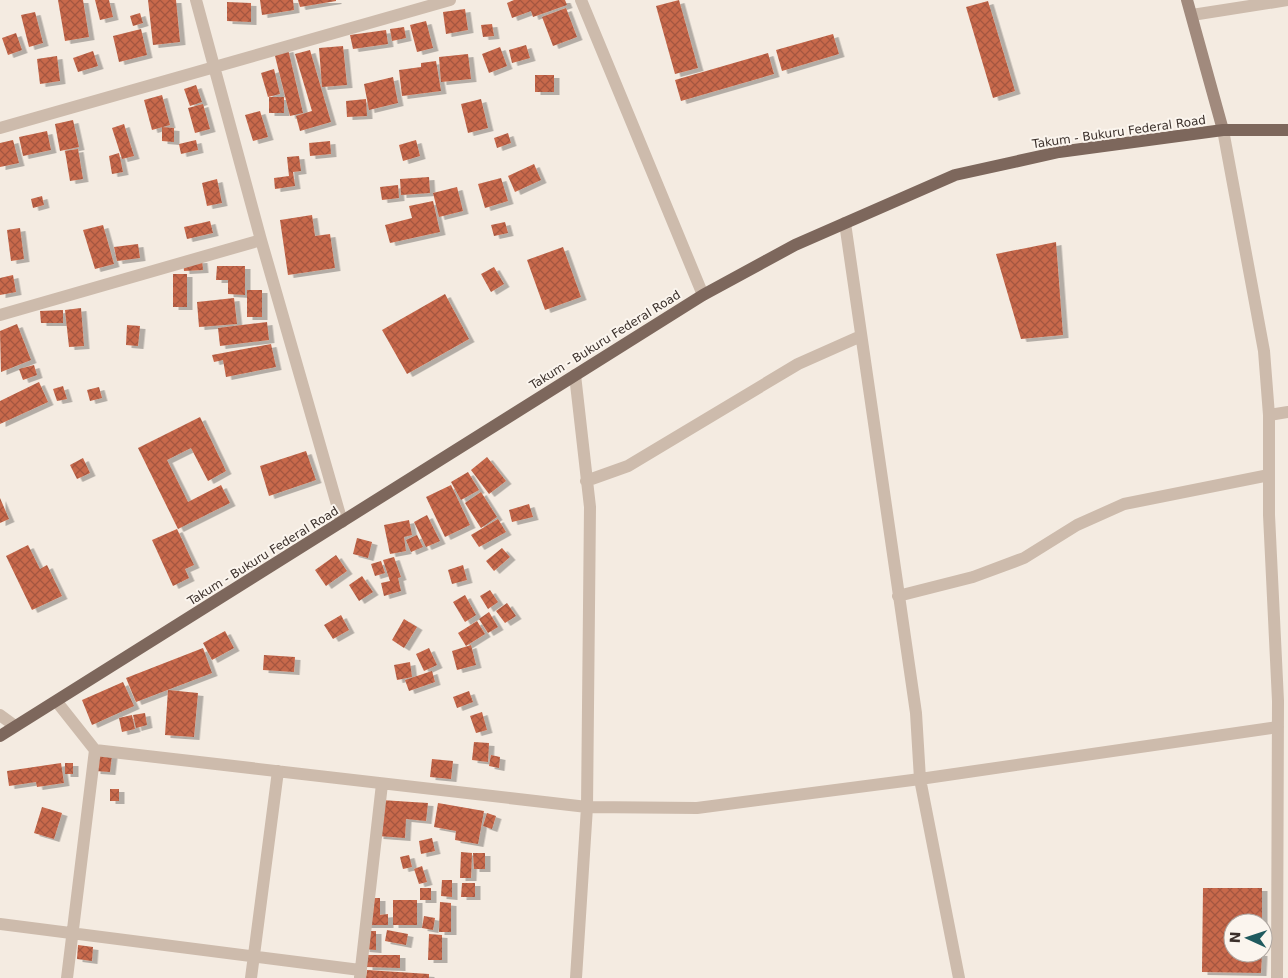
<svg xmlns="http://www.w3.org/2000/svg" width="1288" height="978" font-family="'DejaVu Sans',sans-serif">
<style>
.building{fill:url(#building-cross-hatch);filter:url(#shadow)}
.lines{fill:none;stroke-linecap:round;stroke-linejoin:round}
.street{stroke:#cdbbac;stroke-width:12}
.secondary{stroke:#a18a7d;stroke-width:12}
.primary{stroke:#7d675c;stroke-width:12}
.labels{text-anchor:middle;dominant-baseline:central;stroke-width:4;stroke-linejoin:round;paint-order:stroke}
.street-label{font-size:12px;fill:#3b302b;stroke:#fbf5ee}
</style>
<defs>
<pattern id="building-cross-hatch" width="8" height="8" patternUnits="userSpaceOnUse" patternTransform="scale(1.25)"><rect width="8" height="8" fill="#c8694b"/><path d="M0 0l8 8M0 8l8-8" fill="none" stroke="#a4573f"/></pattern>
<filter id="shadow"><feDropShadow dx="5.5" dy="3" stdDeviation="0" flood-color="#0004"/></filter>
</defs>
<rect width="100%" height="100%" fill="#f4ebe1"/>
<path class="building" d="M58 0H83L89 37 65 41Z
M95 0H109L113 17 100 20Z
M148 0H176L180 42 153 45Z
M260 0H293L294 10 262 15Z
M298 0H336V1L300 7Z
M514 0H565L567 5 533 17 531 11 512 18 507 3Z
M679 0 698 68 675 74 656 6Z
M988 1 1015 91 993 98 966 7Z
M227 2 251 3V22L227 21Z
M566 8 577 37 553 46 542 17Z
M465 9 468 30 446 34 443 12Z
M35 12 43 43 29 47 21 15Z
M140 13 143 23 133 26 130 16Z
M426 21 433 48 417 52 410 25Z
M492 24 494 36 483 37 481 25Z
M404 27 406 38 392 41 390 29Z
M141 29 147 55 119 62 113 36Z
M386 30 388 44 353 49 350 35Z
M16 33 22 50 8 55 2 38Z
M833 34 839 54 782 71 776 50Z
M526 45 530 58 512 63 509 50Z
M343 46 347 85 322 87 319 48Z
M500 47 507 66 489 73 482 54Z
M288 49 303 113 290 116 274 52Z
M310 50 331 122 300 131 296 116 312 111 295 54Z
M93 51 98 66 78 72 73 58Z
M768 53 774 74 681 101 675 80Z
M468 54 471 79 441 82 439 57Z
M57 56 60 81 40 84 37 59Z
M436 61 441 91 402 96 399 70 421 67V63Z
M274 69 280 94 268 97 261 73Z
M535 75H554V92H535Z
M393 77 398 103 369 110 364 84Z
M196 85 202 102 190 106 184 89Z
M162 95 170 125 152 130 144 100Z
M269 97H284V113H269Z
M366 99 367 116 347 117 346 101Z
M481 99 488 128 468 133 461 104Z
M203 104 210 129 195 133 188 108Z
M260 111 268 137 253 141 245 115Z
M73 120 79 147 60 151 55 124Z
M124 124 134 156 122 159 112 128Z
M162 127 174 128V142L162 141Z
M47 131 51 150 23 156 19 137Z
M508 133 511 143 497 148 494 138Z
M13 140 19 163 0 167V143Z
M196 140 198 150 181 154 179 144Z
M416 140 420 156 403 161 399 145Z
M330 141 331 154 310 156 309 143Z
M78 149 83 179 70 181 65 151Z
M119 153 123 172 112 174 109 156Z
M299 156 301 171 293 172 295 186 275 189 274 178 289 176 287 157Z
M534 164 541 180 515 192 508 176Z
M429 177 430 193 401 195 400 179Z
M501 178 508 201 485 208 478 184Z
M217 179 222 203 207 206 202 183Z
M398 185 399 198 382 200 380 187Z
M457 187 463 211 439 217 433 193Z
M42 196 44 205 33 208 31 199Z
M433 201 440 232 390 243 385 225 412 218 409 206Z
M312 215 315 236 330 234 335 268 288 275 280 220Z
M210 221 213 233 187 239 184 227Z
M505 222 508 233 494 236 491 225Z
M103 225 114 264 95 269 83 230Z
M20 228 24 259 11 261 7 230Z
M1056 242 1063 335 1021 339 996 254Z
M138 244 140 258 117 261 114 247Z
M563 247 581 297 545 310 527 260Z
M202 260 203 270 184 271 183 261Z
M217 266H245V295L228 294V280H216Z
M494 267 504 284 491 292 481 274Z
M173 274H187V307H173Z
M13 275 16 292 0 295V278Z
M247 290H262V317H247Z
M445 294 469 339 407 374 382 330Z
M234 298 237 324 199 327 197 302Z
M81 308 84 346 69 347 65 310Z
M63 310V323H41L40 311Z
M267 322 269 340 220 346 218 328Z
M17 324 31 360 1 372 0 331Z
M127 325 140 326 138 346 126 345Z
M271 344 276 367 226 377 223 360 214 362 212 355Z
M34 365 37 375 23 380 19 369Z
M39 382 48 402 0 424V401Z
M63 386 67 399 57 401 53 389Z
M99 387 102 398 90 401 87 390Z
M200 417 226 471 208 481 191 448 167 460 188 502 221 485 230 503 178 529 138 448Z
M306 451 316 480 269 496 260 466Z
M487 457 506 481 489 494 471 470Z
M83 458 90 473 77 479 70 465Z
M468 472 479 490 461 500 451 482Z
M451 485 470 525 445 537 426 497Z
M481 492 497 517 481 528 465 503Z
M0 498 9 519 0 523Z
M529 504 533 517 512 522 509 510Z
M427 515 440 541 426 547 414 522Z
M498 519 506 532 479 547 471 535Z
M409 520 412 535 404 537 406 551 390 554 384 525Z
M177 529 194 565 185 569 189 578 173 586 152 540Z
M417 535 423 547 411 552 406 540Z
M357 538 372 542 368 558 353 554Z
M28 545 40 569 47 565 62 596 32 610 6 556Z
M502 548 510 557 494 571 486 561Z
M336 555 347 571 326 586 315 570Z
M394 557 401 577 398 578 401 591 384 596 381 583 390 581 383 560Z
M381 561 385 573 375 576 371 564Z
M463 565 467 580 452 584 448 570Z
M362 576 373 592 359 601 349 585Z
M490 590 498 602 488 609 480 596Z
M465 595 476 615 465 622 453 602Z
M507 603 516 616 505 623 496 611Z
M489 612 498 627 488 633 479 619Z
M341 615 349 630 333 639 324 625Z
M404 619 417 627 404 648 392 640Z
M477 621 485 634 466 646 458 633Z
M225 631 234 648 212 660 203 643Z
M471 645 476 665 457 670 452 651Z
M203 648 212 673 136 702 126 678Z
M429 648 437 665 424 671 416 654Z
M264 655 295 657 294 672 263 670Z
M410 662 412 677 397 680 394 665Z
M432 671 435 682 409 691 405 680Z
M123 682 134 706 92 725 82 700Z
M168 690 198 693 194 737 165 735Z
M469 691 473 702 457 708 453 697Z
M482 712 487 730 476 733 470 716Z
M145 713 147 725 136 728 133 715Z
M132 715 135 729 122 732 119 718Z
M474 742 489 743 488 762 472 760Z
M96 754 112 755 110 772 95 771Z
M491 755 500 757 499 768 489 766Z
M432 759 453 761 451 779 430 777Z
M61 763 64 783 37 787 36 782 9 786 7 771Z
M65 763H73V774H65Z
M110 789H119V801H110Z
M381 800 428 803 426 821 406 819 405 838 378 836Z
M438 803 484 811 478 844 455 840 456 831 434 827Z
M42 807 62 813 54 839 34 833Z
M487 813 496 816 492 829 483 826Z
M432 838 435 851 421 854 419 841Z
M461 852 472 853 471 878H460Z
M473 853H485V869H474Z
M409 855 412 867 403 869 400 857Z
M422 866 427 882 419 884 414 869Z
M442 880H452V897L441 896Z
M462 883H475V897H461Z
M420 888H431V900H420Z
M1203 888H1262V923H1233V953H1262L1261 973 1202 972Z
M365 898H380V915L388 914V925H364Z
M393 900H417V925H393Z
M440 902 451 903V932H439Z
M424 916 435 918 433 930 422 928Z
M387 930 408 934 406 945 385 941Z
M365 931H376V950L364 949Z
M429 934 442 935V960H428Z
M78 945 93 947 92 961 77 959Z
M367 955H400V968L367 967Z
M367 970 429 974V978H366Z"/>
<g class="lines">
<path class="street" d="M196 0 261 240 342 522
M581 0 703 295
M1192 15 1288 0
M0 128 450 0
M1223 130 1264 351 1269 415V515L1278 701 1277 978
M845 223 916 713 920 779 959 978
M0 315 261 240
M575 375 590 507 587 807 576 978
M1269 415 1288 412
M586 481 628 466 798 364 861 336
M898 596 973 577 1024 558 1077 525 1124 504 1269 475
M57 702 95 750 587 807 697 808 920 779 1278 727
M0 715 15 726
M0 924 360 970
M360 977 382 784
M67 978 95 750
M251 978 278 771"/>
<path class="secondary" d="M1187 0 1223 130"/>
<path class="primary" d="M0 736 703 295 795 245 955 175 1059 152 1223 130H1288"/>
</g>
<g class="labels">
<g class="street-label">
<text transform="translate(1119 132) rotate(-8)">Takum - Bukuru Federal Road</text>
<text transform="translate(605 340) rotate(-32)">Takum - Bukuru Federal Road</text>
<text transform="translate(263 556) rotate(-32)">Takum - Bukuru Federal Road</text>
</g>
</g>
<g transform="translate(1248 938) rotate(273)"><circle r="24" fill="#fbf5ee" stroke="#aea6a0"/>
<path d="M0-4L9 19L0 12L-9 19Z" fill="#1f5a5e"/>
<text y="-8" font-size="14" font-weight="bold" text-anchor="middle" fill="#3b302b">N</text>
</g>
</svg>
